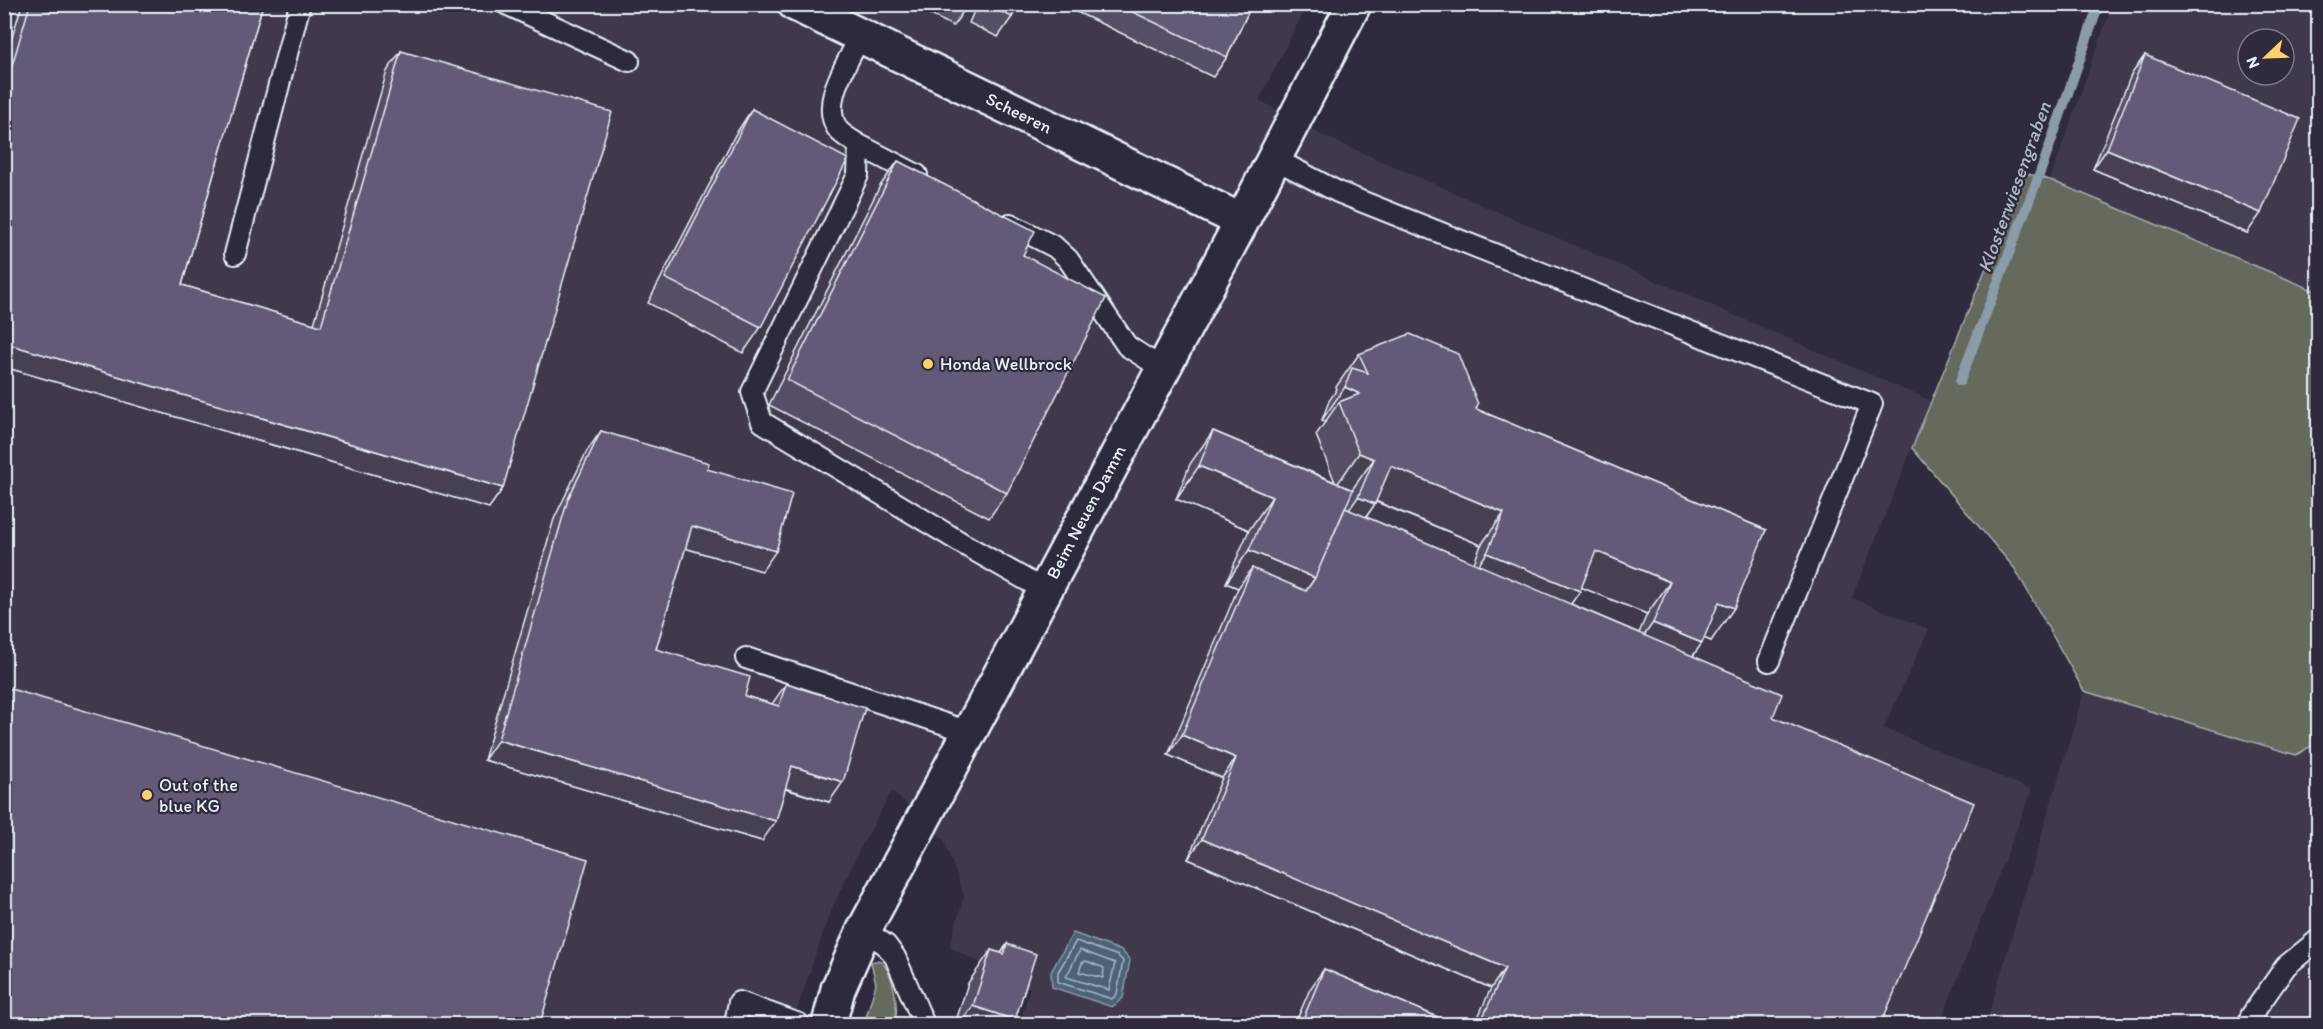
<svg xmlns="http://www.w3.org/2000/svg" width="2323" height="1029" font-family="Itim,sans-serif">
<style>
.built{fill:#3f384e;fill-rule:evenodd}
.green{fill:#656a5d;stroke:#a6aeaa;stroke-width:1.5}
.water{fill:#4c6376;stroke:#8a9caa;stroke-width:1.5}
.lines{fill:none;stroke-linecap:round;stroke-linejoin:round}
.shore{stroke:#aab8c4;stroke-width:1.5}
.stream{stroke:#8a9caa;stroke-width:10}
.service-casing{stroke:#e8f1f8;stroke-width:24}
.minor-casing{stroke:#e8f1f8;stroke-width:38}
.service{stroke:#2f2a3d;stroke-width:20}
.minor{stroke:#2f2a3d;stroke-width:33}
.wall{fill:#564d66;stroke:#e8f1f8;stroke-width:1.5;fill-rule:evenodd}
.shaded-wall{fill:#463f53;stroke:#e8f1f8;stroke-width:1.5}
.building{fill:#645a77;stroke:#e8f1f8;stroke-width:1.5}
.poi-dot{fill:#ffd166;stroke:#2f2a3d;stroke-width:2}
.labels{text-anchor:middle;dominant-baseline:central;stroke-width:4.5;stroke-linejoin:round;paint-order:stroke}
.street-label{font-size:18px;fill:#e8f1f8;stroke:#2f2a3d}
.poi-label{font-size:18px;fill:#e8f1f8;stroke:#2f2a3d;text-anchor:start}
.water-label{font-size:20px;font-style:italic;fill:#aab8c4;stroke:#2f2a3d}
</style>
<rect width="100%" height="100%" fill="#2f2a3d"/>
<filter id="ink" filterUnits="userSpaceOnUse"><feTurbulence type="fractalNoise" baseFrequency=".0167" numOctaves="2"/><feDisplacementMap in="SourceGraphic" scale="12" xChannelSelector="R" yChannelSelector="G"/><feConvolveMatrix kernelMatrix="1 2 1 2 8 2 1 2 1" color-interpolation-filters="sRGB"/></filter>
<g filter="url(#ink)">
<path class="built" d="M5 5H1307L1259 100 1322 135 1931 401 1852 598 1929 629 1884 728 2032 790 1940 1024H1019L1030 988 949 947 964 896 944 840 892 791 858 853 830 913 792 1024H5Z
M2112 5H2318V292L2050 180ZM2248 39H2284V75H2248Z
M2084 691 2295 755 2318 742V1024H1986Z"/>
<path class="green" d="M2025 173 2050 180 2318 292V742L2296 755 2084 691 2015 569 1912 448Z
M879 960C894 971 899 1007 895 1024H864L876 984 871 962Z"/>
<path class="water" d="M1073 933 1122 951 1130 960 1123 998 1112 1007 1052 987 1051 972Z"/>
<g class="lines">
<path class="shore" d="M1076 941 1118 956 1123 961 1117 994 1112 999 1058 982V972Z
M1080 950 1115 963 1109 990 1066 977Z
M1086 961 1104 968 1103 978 1079 972 1082 963Z"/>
<path class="stream" d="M1960 381 2044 162 2099 4"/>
<g class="service-casing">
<path id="service" d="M506 4 629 61
M860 36C849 62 820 100 837 128 841 135 852 140 859 145L858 175 752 392 762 422 965 545 1044 590
M859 145 917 175
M1275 159 1338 192 1872 404 1769 661
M1010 224 1055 247 1068 259 1127 346 1163 369
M235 254 300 4
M746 658 969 732
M864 930 886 945 895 957 924 1024
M735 1024 739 1002 799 1024
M2249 1024 2251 1016 2286 966 2318 940"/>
</g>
<g class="minor-casing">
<path id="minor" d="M795 4 1242 221
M829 1024 838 989 864 930 1242 221 1354 4"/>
</g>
<use href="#service" class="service"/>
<use href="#minor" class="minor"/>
</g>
<path class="wall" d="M22 4H263L182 285 314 324 387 71 401 51 503 488 489 508 4 367V64Z
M909 4H1018L1012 17 998 37 969 23 975 9 967 6 953 26Z
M1060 4H1252L1227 57 1213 77Z
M2145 55 2247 233 2093 169 2131 75Z
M752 109 761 327 743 353 648 303 735 135Z
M898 161 1023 255 1007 493 989 518 769 405 880 186Z
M1359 354 1476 409 1766 530 1711 641 1704 638 1693 656 1773 717 1881 1024H1475L1491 988 1188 859 1222 778 1168 755 1238 588 1226 583 1249 530 1176 499 1190 464 1213 431 1335 482 1316 435 1325 422 1322 420 1329 401 1337 389 1336 387ZM1376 502 1481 545 1474 563 1366 517ZM1581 587 1647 614 1639 633 1571 604Z
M601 431 707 469 762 571 685 548 656 649 745 696 772 704 786 684 829 802 785 789 762 841 484 760 554 519 587 451Z
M1007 944 1012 1024H955L968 983 991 950 1001 953Z
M1324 969 1454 1024H1295L1310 989Z"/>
<path class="shaded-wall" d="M2107 149 2261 213 2247 233 2093 169Z
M4 343 503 488 489 508 4 367Z
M1345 387 1360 394 1339 402 1325 422 1322 420Z
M1359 453 1374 459 1351 491 1336 486Z
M1199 466 1272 497 1249 530 1176 499Z
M1391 466 1504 513 1481 545 1368 498Z
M1358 497 1375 504 1352 537 1335 530Z
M692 526 776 551 762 571 678 546Z
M1249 550 1315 578 1292 611 1252 568 1238 588 1226 583Z
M1596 551 1670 582 1647 614 1573 584Z
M1487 553 1580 591 1557 624 1464 585Z
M1719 602 1734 608 1711 641 1696 635Z
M1653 623 1702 643 1679 676 1630 655Z
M1182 735 1236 758 1222 778 1168 755Z
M498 740 776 821 762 841 484 760Z
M792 766 843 782 829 802 778 786Z
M1202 839 1505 968 1491 988 1188 859Z
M973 1006 1015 1020 1012 1024H960Z"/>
<path class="building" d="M30 4H263L182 285 321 326 401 51 612 112 503 488 4 343V93Z
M985 4H1018L1012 17Z
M1116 4H1252L1227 57Z
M2145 55 2300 119 2261 213 2107 149Z
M752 109 848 159 761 327 665 278Z
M898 161 1035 231 1023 255 1106 298 1007 493 787 380Z
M1410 334 1458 354 1478 404 1476 409 1766 530 1734 608 1719 602 1702 643 1653 623 1670 582 1596 551 1580 591 1487 553 1504 513 1391 466 1375 504 1358 497 1374 459 1359 453 1339 402 1360 394 1345 387 1352 368 1368 373 1359 354Z
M601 431 709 463 707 469 792 494 776 551 692 526 656 649 750 677 745 696 779 706 786 684 865 708 843 782 792 766 776 821 498 740 568 499Z
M1213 431 1353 490 1315 578 1249 550 1272 497 1199 466Z
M1345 508 1782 694 1773 717 1974 803 1881 1024H1480L1505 968 1202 839 1236 758 1182 735 1252 568 1306 591 1315 578Z
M4 687 588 859 540 1024H4Z
M1007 944 1036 954 1015 1020 973 1006 991 950 1004 954Z
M1324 969 1454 1024H1301Z"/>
</g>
<g class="poi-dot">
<circle cx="928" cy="364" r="6"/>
<circle cx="147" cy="795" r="6"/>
</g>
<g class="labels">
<g class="street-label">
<text transform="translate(1019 113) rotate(26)">Scheeren</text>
<text transform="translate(1086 512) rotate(-62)">Beim Neuen Damm</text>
</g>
<g class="poi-label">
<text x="940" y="364">Honda Wellbrock</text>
<text x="159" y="785">Out of the<tspan x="159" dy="21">blue KG</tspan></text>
</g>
<g class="water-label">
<text transform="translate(2014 187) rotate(-70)">Klosterwiesengraben</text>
</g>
</g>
<rect width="2323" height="1029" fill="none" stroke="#2f2a3d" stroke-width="24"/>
<rect x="12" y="12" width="2299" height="1005" fill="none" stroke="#e8f1f8" stroke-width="2" filter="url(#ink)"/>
<g transform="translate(2266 57) rotate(247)"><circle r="28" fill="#2f2a3d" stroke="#797a88" stroke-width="1.5"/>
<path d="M0-4.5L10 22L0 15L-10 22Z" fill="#ffd166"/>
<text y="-9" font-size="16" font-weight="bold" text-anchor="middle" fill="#e8f1f8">N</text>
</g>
</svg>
